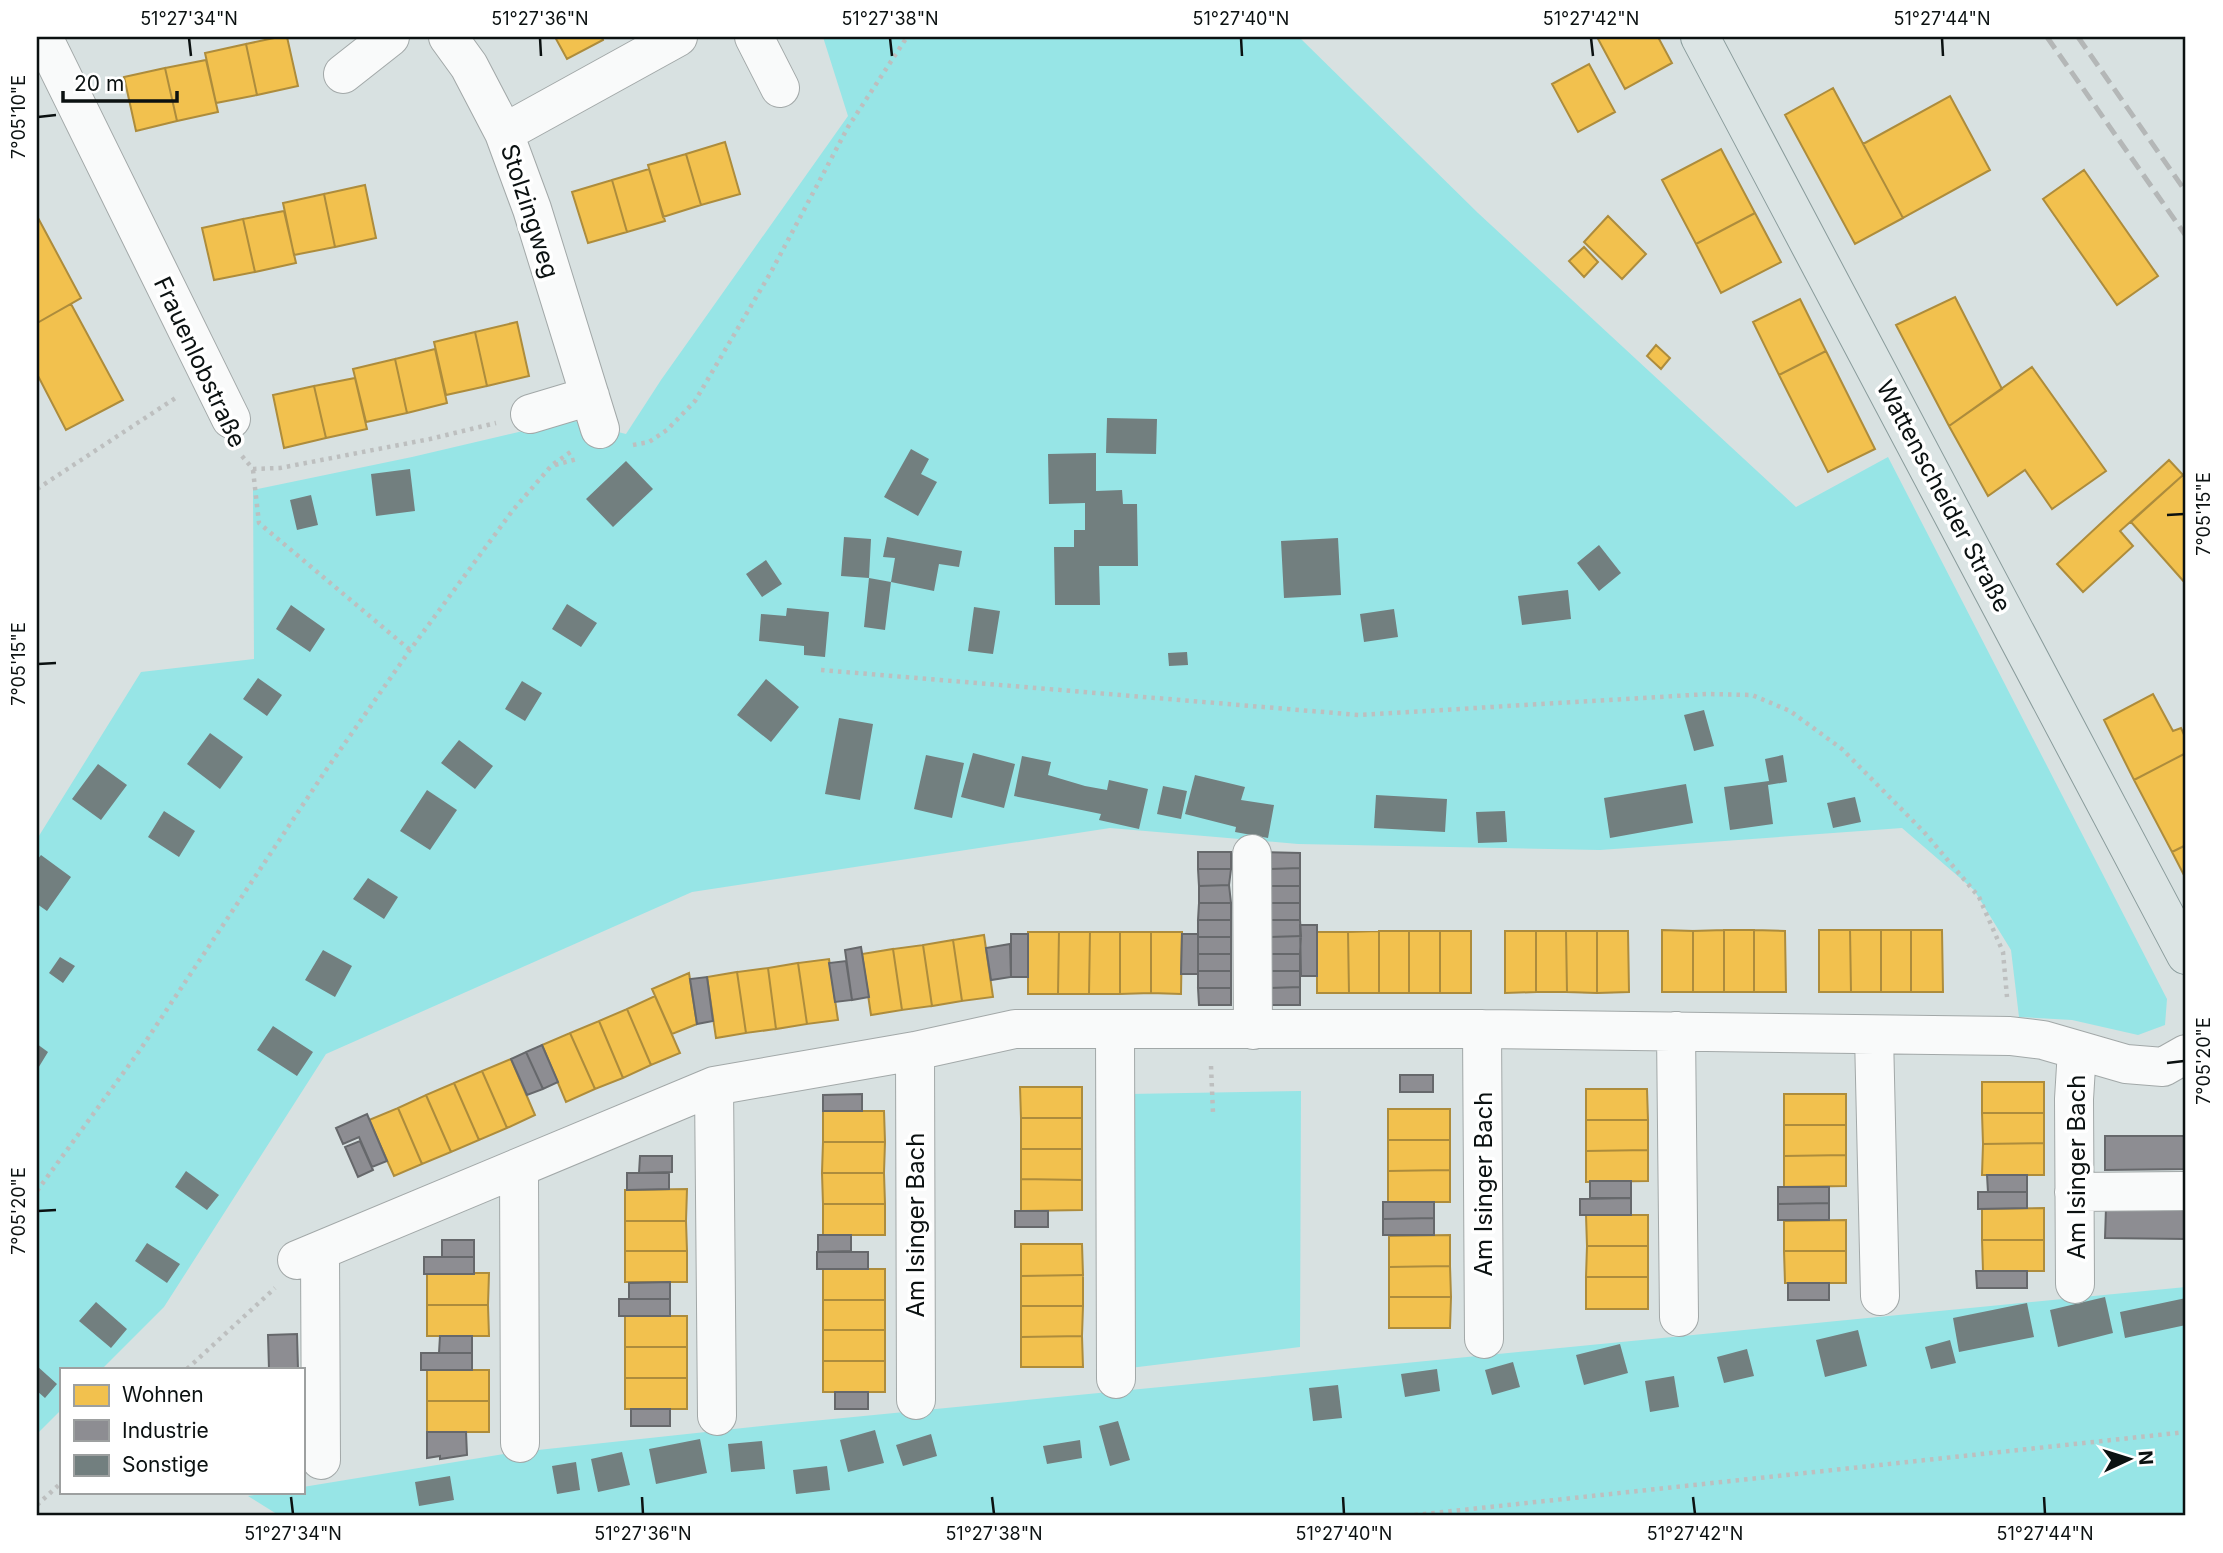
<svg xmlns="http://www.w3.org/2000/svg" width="2223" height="1553" font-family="Inter,sans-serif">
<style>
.green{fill:#97e5e6}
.homes{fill:#f2c14e;stroke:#ad8c3c;stroke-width:2}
.industry{fill:#8d8d92;stroke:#66686b;stroke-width:2}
.building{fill:#727f7f}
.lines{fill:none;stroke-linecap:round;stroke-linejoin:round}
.minor-casing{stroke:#a2a8a8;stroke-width:40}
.major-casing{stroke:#899b9b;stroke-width:40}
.path{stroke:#bdbfbf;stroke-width:4.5;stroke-dasharray:3.5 5;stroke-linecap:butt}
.minor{stroke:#f9fafa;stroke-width:38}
.major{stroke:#dbe4e4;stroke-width:38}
.rail{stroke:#b4b7b7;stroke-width:5;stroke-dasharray:14 7;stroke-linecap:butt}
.ticks{fill:none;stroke:#0b1111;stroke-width:2.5}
.labels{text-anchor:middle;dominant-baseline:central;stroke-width:7;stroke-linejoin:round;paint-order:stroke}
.street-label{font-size:24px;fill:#0b1111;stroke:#fff}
.neatline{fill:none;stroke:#0b1111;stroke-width:2.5}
.ticks-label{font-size:18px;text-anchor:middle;fill:#0b1111}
</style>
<rect width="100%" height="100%" fill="#d8e1e1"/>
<path class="green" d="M823 37H1299L1478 213 1796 507 1888 457 2167 999 2165 1025 2138 1035 2072 1020 2019 1017 2011 950 1974 890 1902 828 1600 850 1298 844 1110 828 692 892 326 1054 164 1307 102 1369H61V1410L37 1434V839L141 672 254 659 253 490 412 457 570 420 626 434 661 380 848 116Z
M1301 1091 1300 1347 1130 1368 1129 1094Z
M2186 1287V1516H280L248 1496 276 1492H303V1487L510 1453 771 1425Z"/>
<path class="homes" d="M279 37H287L298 86 257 95 246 44Z
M555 37H602L603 40 567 59Z
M1597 37H1658L1672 63 1625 89Z
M246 44 257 95 216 103 205 53Z
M206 60 218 112 177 121 165 68Z
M1589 64 1615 112 1578 132 1552 84Z
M165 68 177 121 136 131 124 77Z
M1833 88 1903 218 1855 244 1785 115Z
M1950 96 1990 170 1903 218 1863 144Z
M725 142 740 194 701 205 686 154Z
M1721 149 1755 213 1696 244 1662 180Z
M686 154 701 205 663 217 648 165Z
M649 169 665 221 627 232 612 180Z
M2084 170 2158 276 2117 305 2043 199Z
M612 180 627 232 588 243 572 192Z
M365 185 376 238 335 247 324 194Z
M324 194 335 247 294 255 283 203Z
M284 211 296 263 255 272 243 219Z
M1755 213 1781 262 1721 293 1696 244Z
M37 216 81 298 37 323Z
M1608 216 1646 254 1622 279 1584 242Z
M243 219 255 272 214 280 202 228Z
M1584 247 1598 262 1584 277 1569 261Z
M1955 297 2002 389 1949 426 1896 325Z
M1800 299 1826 351 1779 375 1753 322Z
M71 304 123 400 66 430 37 374V323Z
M517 322 529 376 487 386 475 332Z
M475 332 487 386 446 395 434 342Z
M1656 345 1670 358 1661 369 1647 356Z
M435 349 447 403 407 413 395 359Z
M1826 351 1875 449 1828 472 1779 375Z
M395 359 407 413 366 422 353 369Z
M2032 367 2106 471 2052 509 2025 470 1988 496 1949 426Z
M355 378 367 429 326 438 314 386Z
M314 386 326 438 284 448 273 395Z
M2169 460 2183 475 2120 531 2133 546 2083 592 2057 564Z
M2183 475 2186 479V584L2131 522Z
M2153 694 2173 731 2181 728 2186 739V753L2134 780 2104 720Z
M2184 754 2186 758V845L2172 852 2134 780Z
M2186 845V879L2172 852Z
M1662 930 1693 931V992H1662Z
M1724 930H1754V992H1724Z
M1724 930V992H1693V931Z
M1754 930 1785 931 1786 992H1754Z
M1819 930H1850L1851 992H1819Z
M1850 930H1881V992H1851Z
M1881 930H1911V992H1881Z
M1911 930H1942L1943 992H1911Z
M1379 931H1409V993H1379Z
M1379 931V993H1349L1348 932Z
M1409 931H1440V993H1409Z
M1440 931H1471V993H1440Z
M1505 931H1536V992L1505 993Z
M1536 931H1566L1567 992H1536Z
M1566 931H1597V993L1567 992Z
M1597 931H1628L1629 992 1597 993Z
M1028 932H1059L1058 994H1028Z
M1059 932H1090L1089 994H1058Z
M1090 932H1120V994H1089Z
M1120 932H1151V993L1120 994Z
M1151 932H1182L1181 994 1151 993Z
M1317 932H1348L1349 993H1317Z
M984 935 993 997 962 1001 953 940Z
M953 940 962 1001 932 1006 923 945Z
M923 945 932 1006 902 1010 893 949Z
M893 949 902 1010 871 1015 862 954Z
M829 959 838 1020 807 1024 798 963Z
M798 963 807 1024 776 1029 768 968Z
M768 968 776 1029 746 1033 737 972Z
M737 972 746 1033 716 1038 707 977Z
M689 973 697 1024 672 1034 652 989Z
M655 996 680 1053 651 1065 627 1009Z
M627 1009 651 1065 623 1078 599 1021Z
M599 1021 623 1078 595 1089 570 1033Z
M570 1033 595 1089 566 1102 542 1045Z
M511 1059 535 1115 507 1128 482 1071Z
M482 1071 507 1128 479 1140 454 1083Z
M1982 1082H2044V1113H1982Z
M454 1083 479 1140 451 1152 426 1095Z
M1020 1087H1082V1118H1021Z
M1586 1089H1647L1648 1120H1586Z
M1784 1094H1846V1125H1784Z
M426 1095 451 1152 422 1164 398 1108Z
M398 1108 422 1164 394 1176 369 1120Z
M1388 1109H1450V1140H1388Z
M823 1111H884L885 1142H823Z
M1982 1113H2044V1143L1983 1144Z
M1021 1118H1082V1149H1021Z
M1586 1120H1648V1150L1586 1151Z
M1784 1125H1846V1155L1784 1156Z
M1388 1140H1450V1170L1388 1171Z
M823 1142H885L884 1173H822Z
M2044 1143V1175H1982L1983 1144Z
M1021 1149H1082V1180L1021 1179Z
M1648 1150V1181L1586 1182V1151Z
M1846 1155V1186L1784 1187V1156Z
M1450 1170V1202H1388V1171Z
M822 1173H884L885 1204H823Z
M1021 1179 1082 1180V1210L1021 1211Z
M687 1189 686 1221H625V1190Z
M823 1204H885V1235H823Z
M2044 1208V1240H1982V1209Z
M1586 1215H1648V1246H1587Z
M1846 1220V1251H1784V1221Z
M625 1221H686L687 1251H625Z
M1450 1235V1266L1389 1267V1236Z
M1982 1240H2044V1271H1983Z
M1021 1244H1082L1083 1275 1021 1276Z
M1587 1246H1648V1277H1586Z
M625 1251H687V1282H625Z
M1784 1251H1846V1283H1785Z
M1450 1266 1451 1297H1389V1267Z
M823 1269H885V1300H823Z
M427 1273H489L488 1305H427Z
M1083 1275V1306H1021V1276Z
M1586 1277H1648V1309H1586Z
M1389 1297H1451L1450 1328H1389Z
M823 1300H885V1330H823Z
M427 1305H488L489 1336H427Z
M1021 1306H1083L1082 1336 1021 1337Z
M625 1316H687V1347H625Z
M823 1330H885V1361H823Z
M1082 1336 1083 1367H1021V1337Z
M625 1347H687V1378H625Z
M823 1361H885V1392H823Z
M427 1370H489V1401H427Z
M625 1378H687V1409H625Z
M427 1401H489V1432H427Z"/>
<path class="industry" d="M1198 852H1231V869H1198Z
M1264 852 1300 853V868L1267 869Z
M1300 868V886H1268L1267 869Z
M1198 869H1231L1229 885 1199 886Z
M1229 885 1231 903H1199V886Z
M1268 886H1300V903H1268Z
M1199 903H1231V920H1198Z
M1268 903H1300V920H1268Z
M1198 920H1231V937H1198Z
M1268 920H1300L1301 936 1268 937Z
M1300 925H1317V976H1301Z
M1011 934H1028V977H1011Z
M1182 934H1198V974H1181Z
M1301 936 1300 954H1268V937Z
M1198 937H1231V954H1198Z
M1010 944 1011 977 991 980 986 948Z
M861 947 869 997 852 1000 845 950Z
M1198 954H1231V971H1198Z
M1268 954H1300V971H1268Z
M846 961 852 1000 835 1002 829 963Z
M1198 971H1231V988H1198Z
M1268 971H1300V987L1268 988Z
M707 977 713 1021 697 1024 690 979Z
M1300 987V1005H1268V988Z
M1198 988H1231V1005H1199Z
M542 1045 558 1082 543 1089 526 1052Z
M526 1052 543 1089 527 1095 511 1059Z
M1400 1075H1433V1092H1400Z
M862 1094V1111H823V1095Z
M367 1114 387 1161 372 1167 359 1137 343 1144 336 1128Z
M2105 1136H2186V1169L2105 1170Z
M360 1141 373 1170 358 1177 345 1147Z
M640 1156H672V1172L639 1173Z
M627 1173H669V1189L627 1190Z
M1987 1175H2027V1192H1988Z
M1590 1181H1631V1198H1590Z
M1778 1187H1829V1203L1778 1204Z
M1978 1192H2027V1208L1978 1209Z
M1631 1198V1215H1580V1199Z
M1383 1202H1434V1218L1383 1219Z
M1829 1203V1220H1778V1204Z
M2106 1208 2186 1209V1239L2105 1238Z
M1015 1211H1048V1227H1015Z
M1434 1218V1235H1383V1219Z
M818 1235H851V1251L818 1252Z
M442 1240H474V1257H442Z
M817 1252H868V1269H817Z
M424 1257H474V1274H424Z
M1976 1271H2027V1288H1977Z
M670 1282V1299H629V1283Z
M1788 1283H1829V1300H1788Z
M619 1299H670V1316H619Z
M297 1334 298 1369H269L268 1335Z
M440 1336H472V1353H439Z
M421 1353H472V1370H421Z
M835 1392H868V1409H835Z
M631 1409H670V1426H631Z
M427 1432H466L467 1455 440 1459V1456L427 1458Z"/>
<path class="building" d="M1107 418 1157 419 1156 454 1106 453Z
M911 449 929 459 921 474 937 482 918 516 884 497Z
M1096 453V491L1122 490 1123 504H1137L1138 566H1099L1100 605H1055L1054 547H1074V530H1085V503L1049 504 1048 454Z
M626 461 653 489 613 527 586 499Z
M410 469 415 511 376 516 371 474Z
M311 495 318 525 297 530 290 500Z
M844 537 871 539 869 578 841 576Z
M887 537 962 551 959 567 939 564 934 591 891 582 895 558 883 557Z
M1338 538 1341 595 1284 598 1281 541Z
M1599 545 1621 573 1599 591 1577 563Z
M766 560 782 584 762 597 746 574Z
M869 578 891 582 885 630 864 627Z
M1568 590 1571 619 1522 625 1518 596Z
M567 604 597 623 581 647 552 629Z
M291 605 325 629 310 652 276 629Z
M974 607 1000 611 993 654 968 651Z
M787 608 829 612 825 657 804 655V646L759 641 761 614 786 616Z
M1394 609 1398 637 1364 642 1360 614Z
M1187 652 1188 665 1169 666 1168 653Z
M258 678 282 695 267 716 243 699Z
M766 679 799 707 771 742 737 715Z
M522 681 542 693 525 721 505 709Z
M1704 710 1714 746 1694 751 1684 715Z
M839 718 873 724 860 800 825 794Z
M210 733 243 757 220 789 187 764Z
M459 740 493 766 475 789 441 763Z
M973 753 1015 764 1004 808 961 797Z
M926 755 964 763 952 818 914 809Z
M1783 755 1787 782 1768 785 1773 824 1730 830 1724 787 1769 781 1765 759Z
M1022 756 1051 762 1048 775 1085 786 1107 790 1109 780 1148 789 1139 829 1099 820 1101 814 1014 796Z
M98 764 127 785 101 820 72 799Z
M1195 775 1245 787 1241 800 1274 805 1268 838 1235 832 1236 827 1185 814Z
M1686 784 1693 823 1610 838 1604 798Z
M1163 786 1187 791 1181 819 1157 814Z
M427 790 457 810 430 850 400 831Z
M1376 795 1447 799 1445 832 1374 828Z
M1855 797 1861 822 1833 828 1827 803Z
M164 811 195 831 179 857 148 837Z
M1505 811 1507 842 1478 843 1476 812Z
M41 855 71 877 47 911 37 904V860Z
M368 878 398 897 384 919 353 899Z
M323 950 352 966 335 997 305 980Z
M60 957 75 966 63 983 49 973Z
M273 1026 313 1052 297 1076 257 1050Z
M37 1044 48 1052 37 1070Z
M186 1171 219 1195 207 1210 175 1187Z
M147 1243 180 1264 167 1283 135 1261Z
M2105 1297 2113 1333 2058 1347 2050 1310Z
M2186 1298V1325L2125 1338 2120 1312Z
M96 1302 127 1329 111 1348 79 1321Z
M2027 1303 2034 1337 1959 1352 1953 1318Z
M1858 1330 1867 1366 1825 1377 1816 1340Z
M1950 1340 1956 1363 1931 1369 1925 1347Z
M1620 1344 1628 1373 1584 1385 1576 1355Z
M1747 1349 1754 1376 1724 1383 1717 1357Z
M1513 1362 1520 1387 1492 1395 1485 1370Z
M37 1366 57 1384 45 1398 37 1391Z
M1437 1369 1440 1391 1405 1397 1401 1374Z
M1674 1376 1679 1407 1650 1412 1645 1381Z
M1338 1385 1342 1418 1313 1421 1309 1388Z
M1118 1421 1130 1460 1110 1466 1099 1426Z
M875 1430 884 1463 848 1472 840 1440Z
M931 1434 937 1456 903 1466 896 1445Z
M700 1439 707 1473 656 1484 649 1449Z
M1080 1440 1082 1458 1047 1464 1043 1446Z
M762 1441 765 1469 731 1472 728 1444Z
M622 1452 630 1485 598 1492 591 1459Z
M576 1462 580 1490 557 1494 552 1466Z
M827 1466 830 1490 796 1494 793 1470Z
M450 1476 454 1500 419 1506 415 1482Z"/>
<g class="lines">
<g class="minor-casing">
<path id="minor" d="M43 37 231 419
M448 37 469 66 504 133 532 209 600 429
M754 37 780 88
M343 74 390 37
M504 133 678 37
M530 414 590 396
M1252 854 1253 1030
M1482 1029 1484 1339
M1115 1031 1116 1379
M1676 1031 1679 1317
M1874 1035 1880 1296
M915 1051 916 1400
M714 1086 717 1416
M519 1168 520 1443
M2074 1192 2184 1191
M320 1253 321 1460
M297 1260 714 1086 915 1051 1015 1029H1482L2010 1036 2043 1040 2126 1064 2163 1067 2186 1054
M2075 1284 2074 1099 2077 1050"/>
</g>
<g class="major-casing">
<path id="major" d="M1700 37 2186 955"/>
</g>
<path class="path" d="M633 445 649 442 667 430 695 401 771 272 848 127 907 37
M242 456 253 469 280 468 430 439 496 423
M555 465 577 459
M253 470 259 523 410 650
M37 489 177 397
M821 670 1359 715 1708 694 1752 695 1790 711 1842 749 1924 832 1979 897 2003 952 2007 997
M1211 1066 1213 1113
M37 1191 140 1050 324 773 410 650 513 510 552 465 572 451
M187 1369 275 1288
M37 1505 61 1483
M1406 1516 2186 1432"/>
<use href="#minor" class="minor"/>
<use href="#major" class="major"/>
<path class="rail" d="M2047 37 2186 236
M2078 37 2186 192"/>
</g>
<path class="ticks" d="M189 38 191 56M540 38 541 56M890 38 892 56M1241 38 1242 56M1591 38 1593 56M1942 38 1943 56M38 117 56 115M2167 515 2184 514M38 664 56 663M2167 1063 2184 1061M38 1211 56 1210M291 1497 293 1514M642 1497 643 1514M992 1497 994 1514M1343 1497 1344 1514M1693 1497 1695 1514M2044 1497 2045 1514"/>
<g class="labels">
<g class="street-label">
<text transform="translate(530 211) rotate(72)">Stolzingweg</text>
<text transform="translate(200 362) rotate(65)">Frauenlobstraße</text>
<text transform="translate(1944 496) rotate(62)">Wattenscheider Straße</text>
<text transform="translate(2076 1167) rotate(-90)">Am Isinger Bach</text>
<text transform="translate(1483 1184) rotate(-90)">Am Isinger Bach</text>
<text transform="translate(915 1225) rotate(-90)">Am Isinger Bach</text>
</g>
</g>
<rect width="2223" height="1553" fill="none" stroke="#ffffff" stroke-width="77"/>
<rect x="60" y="1368" width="245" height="126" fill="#ffffff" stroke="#9da0a0" stroke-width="2"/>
<rect x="74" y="1385" width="35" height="21" fill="#f2c14e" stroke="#9da0a0" stroke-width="2"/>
<text x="122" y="1402" font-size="21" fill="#0b1111">Wohnen</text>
<rect x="74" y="1420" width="35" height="21" fill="#8d8d92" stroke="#9da0a0" stroke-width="2"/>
<text x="122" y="1438" font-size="21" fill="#0b1111">Industrie</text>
<rect x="74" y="1455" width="35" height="21" fill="#727f7f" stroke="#9da0a0" stroke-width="2"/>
<text x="122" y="1472" font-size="21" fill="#0b1111">Sonstige</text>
<g transform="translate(2129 1459) rotate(86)" stroke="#ffffff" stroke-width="5" paint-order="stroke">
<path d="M0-5L12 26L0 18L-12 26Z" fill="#0b1111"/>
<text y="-10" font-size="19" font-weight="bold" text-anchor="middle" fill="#0b1111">N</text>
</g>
<path d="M63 91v10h114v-10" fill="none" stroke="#0b1111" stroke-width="3.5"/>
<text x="74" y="91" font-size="21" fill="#0b1111" stroke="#ffffff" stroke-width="5" paint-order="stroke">20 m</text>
<rect x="38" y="38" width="2146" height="1476" class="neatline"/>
<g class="ticks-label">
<text x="189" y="25">51°27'34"N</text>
<text x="540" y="25">51°27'36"N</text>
<text x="890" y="25">51°27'38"N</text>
<text x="1241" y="25">51°27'40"N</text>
<text x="1591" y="25">51°27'42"N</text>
<text x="1942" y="25">51°27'44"N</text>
<text transform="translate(19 117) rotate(-90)" y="6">7°05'10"E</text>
<text transform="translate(2204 514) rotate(-90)" y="6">7°05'15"E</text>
<text transform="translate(19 664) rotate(-90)" y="6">7°05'15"E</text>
<text transform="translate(2204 1061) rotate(-90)" y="6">7°05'20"E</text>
<text transform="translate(19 1211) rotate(-90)" y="6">7°05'20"E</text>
<text x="293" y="1540">51°27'34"N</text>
<text x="643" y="1540">51°27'36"N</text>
<text x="994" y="1540">51°27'38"N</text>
<text x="1344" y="1540">51°27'40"N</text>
<text x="1695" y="1540">51°27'42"N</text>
<text x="2045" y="1540">51°27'44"N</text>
</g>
</svg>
